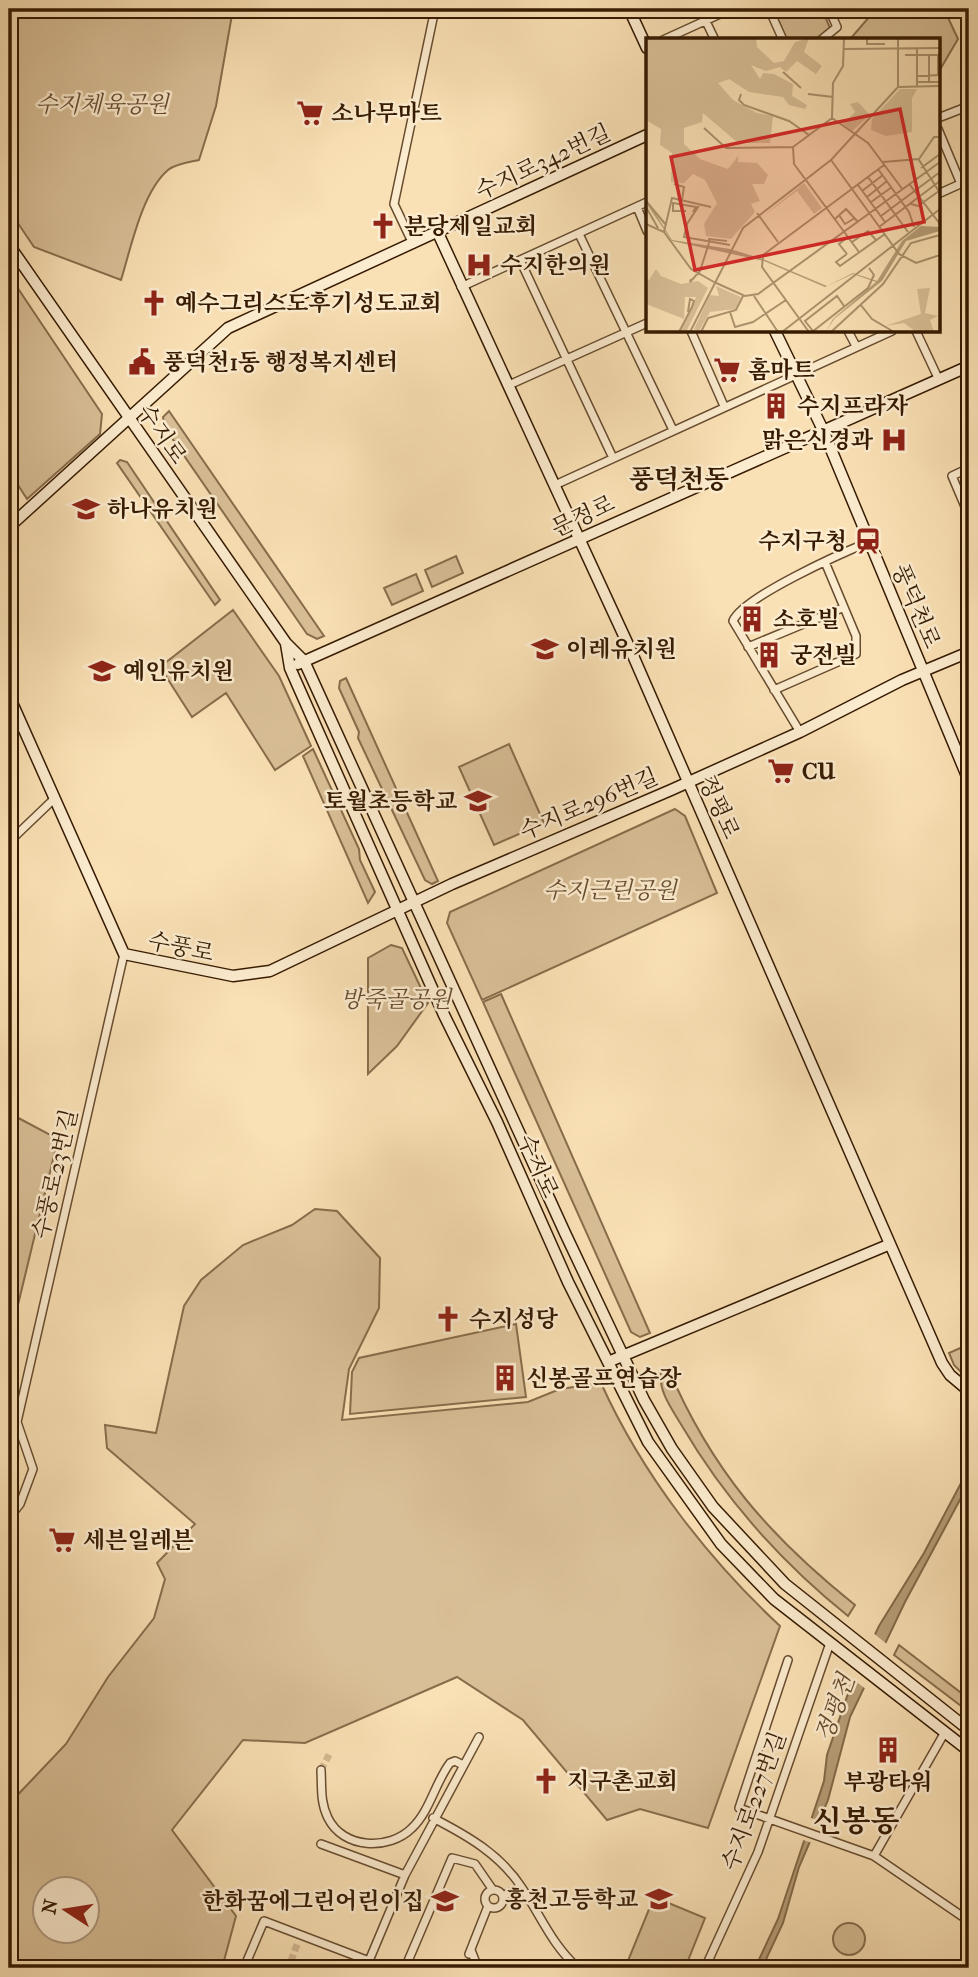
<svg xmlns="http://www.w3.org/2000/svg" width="978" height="1977" font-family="'IM FELL French Canon','Noto Serif KR',serif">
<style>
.green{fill:#d9bf97;stroke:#886d4c;stroke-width:2;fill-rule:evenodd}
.water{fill:#b79e78;stroke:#836a49;stroke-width:2}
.pier{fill:#fae1b5}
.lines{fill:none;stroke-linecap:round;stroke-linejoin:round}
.street-tunnel{stroke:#d3b991;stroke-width:7;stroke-dasharray:7 3.5;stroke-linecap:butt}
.street-casing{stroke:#674c2f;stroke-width:10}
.secondary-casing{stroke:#361b02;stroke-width:13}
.street{stroke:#fceccf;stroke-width:7}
.secondary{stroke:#fceccf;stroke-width:10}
.labels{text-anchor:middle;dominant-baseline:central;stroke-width:5;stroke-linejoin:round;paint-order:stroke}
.park-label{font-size:23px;font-style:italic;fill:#674c2f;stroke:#fceccf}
.poi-label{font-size:23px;font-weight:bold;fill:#361b02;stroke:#fceccf;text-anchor:start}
.street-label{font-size:23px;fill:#361b02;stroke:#fceccf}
.water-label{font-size:24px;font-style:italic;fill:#63492b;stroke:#fceccf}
.quarter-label{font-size:26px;font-weight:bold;fill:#361b02;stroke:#fceccf}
.district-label{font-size:30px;font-weight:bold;fill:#361b02;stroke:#fceccf}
.inset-road{fill:none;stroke:#ac926d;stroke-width:2}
.view{fill:#d62828;fill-opacity:0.15;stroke:#d62828;stroke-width:3.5}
.inset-edge{fill:none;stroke:#361b02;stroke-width:3.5}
</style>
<rect width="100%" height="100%" fill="#fae1b5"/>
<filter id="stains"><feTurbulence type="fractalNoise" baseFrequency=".00286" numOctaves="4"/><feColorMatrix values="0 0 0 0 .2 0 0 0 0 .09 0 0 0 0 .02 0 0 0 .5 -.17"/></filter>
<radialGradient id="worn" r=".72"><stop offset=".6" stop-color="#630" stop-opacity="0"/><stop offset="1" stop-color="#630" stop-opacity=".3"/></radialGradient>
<path class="green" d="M9 9H233L216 106 199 160C190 162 175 164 168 170 142 192 131 248 121 280L34 247 9 210Z
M773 9H822L830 28 816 40H787Z
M876 9H944L958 39 938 73V40L851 38Z
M9 275 102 414 100 434 27 499 9 471Z
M169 411 324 636 317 639 307 634 165 428 163 417Z
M120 460 127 462 220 600 215 605 117 463Z
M456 556 463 573 432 587 425 570Z
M416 574 423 591 392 605 384 588Z
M233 610 279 676 311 746 275 770 226 693 192 717 160 667Z
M346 678 438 881 432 884 425 880 358 738 359 732 339 688 340 681Z
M509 744 544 823 494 845 459 767Z
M313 749 359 849 360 860 375 892 368 903 303 756Z
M675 809 685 816 717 893 482 1000 447 923 450 912Z
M391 945 402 948 428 1003 397 1046 368 1074V958Z
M501 994 650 1333 640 1337 631 1332 483 1002Z
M9 1113 58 1139 9 1342Z
M315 1209 337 1211 380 1258 379 1308 349 1369 342 1420 528 1402 560 1389 601 1383C642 1474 708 1559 780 1626L708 1828 640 1809 607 1820 523 1720 457 1677 305 1743 243 1740 172 1830 236 1916 222 1968H28L21 1964H9V1804L66 1744 108 1677 154 1618 165 1579 157 1563 195 1524 107 1448 105 1425 156 1433 184 1306 201 1280 243 1245 292 1225ZM46 1890H88V1932H46Z
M516 1324 526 1397 350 1414 352 1372 359 1358Z
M969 1344V1380L954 1365 949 1353Z
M668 1368C712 1471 769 1536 855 1605L848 1616C781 1562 726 1501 682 1426 672 1409 658 1391 661 1372Z
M899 1645 969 1699V1712L894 1655Z
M654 1897 705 1918 685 1968H625Z
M833 1939a16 16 0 1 1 32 0a16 16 0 1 1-32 0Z"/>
<path class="water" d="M969 1468V1483L905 1602 850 1717 828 1800 799 1867 783 1923 762 1968H755L778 1919 824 1781 827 1755 851 1685 879 1626 924 1553Z"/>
<path class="pier" d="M872 1632 888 1645 867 1690 850 1677Z
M808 1817 823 1822 815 1844 800 1839Z"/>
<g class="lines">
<path class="street-tunnel" d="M321 1770 330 1753
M291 1961 298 1942
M465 1966 469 1954"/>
<g class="street-casing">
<path id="street" d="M700 9 715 40
M769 9 783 40
M663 40 731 9
M821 40 837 27 829 9
M938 118 969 106
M938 129 961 184
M938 194 969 180
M637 207 647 231
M579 234 673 430
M413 244 394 204 435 9
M520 260 613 458
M461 287 647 202
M691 331 724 406
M848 331 856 346
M916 331 939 380
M509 385 647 323
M969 468 952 476 969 516
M555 485 892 331
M748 647 842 608
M774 690 856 654V636L825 562
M800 732 733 621C743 597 842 553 869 542
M9 842 55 798
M9 1518 20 1504 33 1469 17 1422 124 954
M788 1660 739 1808 874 1856 969 1921
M321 1770C322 1787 320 1802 328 1818 343 1849 389 1851 412 1828 430 1811 435 1783 450 1763L455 1761 463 1765
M433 1818C468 1836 501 1855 522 1888 541 1916 552 1945 578 1968
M321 1844 405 1875
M874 1856 945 1732
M485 1899a9 9 0 1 1 18 0a9 9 0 1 1-18 0Z
M503 1896 521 1887
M471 1950 478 1968
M469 1954 488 1906
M244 1968 264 1921 369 1961
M366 1968 405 1875 479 1737
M405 1968 452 1858 475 1864 493 1890
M705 1968 758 1852 830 1643"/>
</g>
<g class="secondary-casing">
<path id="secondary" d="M629 9 647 48
M438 233 631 651 942 1363 950 1375 969 1391
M9 245 286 643 304 661 565 1233 644 1400 672 1449 713 1507 785 1584 969 1730
M775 331 823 430 969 781
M9 527 228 328 647 135
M286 644 290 668 444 1015 497 1122 568 1282 648 1442 721 1544 774 1599 969 1751
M298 664 969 366
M9 696 124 954 233 976 270 971 452 884 671 790 800 732 902 680 969 652
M608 1362 888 1245"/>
</g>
<use href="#street" class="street"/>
<use href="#secondary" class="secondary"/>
</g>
<defs>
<g id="supermarket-bare" transform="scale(2.1)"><path d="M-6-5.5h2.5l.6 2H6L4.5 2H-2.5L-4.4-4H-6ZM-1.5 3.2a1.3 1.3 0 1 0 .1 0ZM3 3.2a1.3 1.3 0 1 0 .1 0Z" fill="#8f2418" stroke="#fceccf" stroke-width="2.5" paint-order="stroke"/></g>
<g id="church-bare" transform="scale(2.1)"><path d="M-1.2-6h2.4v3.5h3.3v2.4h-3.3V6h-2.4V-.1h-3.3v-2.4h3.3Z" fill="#8f2418" stroke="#fceccf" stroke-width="2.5" paint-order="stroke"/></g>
<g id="hospital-bare" transform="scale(2.1)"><path d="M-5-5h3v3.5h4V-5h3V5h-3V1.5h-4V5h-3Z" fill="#8f2418" stroke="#fceccf" stroke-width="2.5" paint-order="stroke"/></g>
<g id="civic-bare" transform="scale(2.1)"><path d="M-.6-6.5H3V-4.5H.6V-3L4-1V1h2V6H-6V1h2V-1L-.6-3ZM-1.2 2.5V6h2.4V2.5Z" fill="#8f2418" stroke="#fceccf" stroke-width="2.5" paint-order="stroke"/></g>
<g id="building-bare" transform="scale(2.1)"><path d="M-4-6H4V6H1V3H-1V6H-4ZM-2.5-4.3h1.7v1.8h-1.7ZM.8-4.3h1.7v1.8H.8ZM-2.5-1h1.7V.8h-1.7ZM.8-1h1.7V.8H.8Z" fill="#8f2418" stroke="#fceccf" stroke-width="2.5" paint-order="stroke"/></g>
<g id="school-bare" transform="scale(2.1)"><path d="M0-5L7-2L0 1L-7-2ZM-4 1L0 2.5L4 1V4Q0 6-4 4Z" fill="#8f2418" stroke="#fceccf" stroke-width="2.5" paint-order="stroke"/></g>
<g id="station-bare" transform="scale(2.1)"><path d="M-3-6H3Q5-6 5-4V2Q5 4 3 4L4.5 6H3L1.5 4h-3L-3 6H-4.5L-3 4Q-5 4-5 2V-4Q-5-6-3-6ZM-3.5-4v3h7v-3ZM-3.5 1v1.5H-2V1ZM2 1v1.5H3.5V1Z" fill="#8f2418" stroke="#fceccf" stroke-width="2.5" paint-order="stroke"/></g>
</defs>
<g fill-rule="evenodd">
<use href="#supermarket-bare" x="310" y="113"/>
<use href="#church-bare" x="383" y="226"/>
<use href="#hospital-bare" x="479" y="265"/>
<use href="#church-bare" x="154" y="303"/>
<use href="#civic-bare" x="142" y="362"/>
<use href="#supermarket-bare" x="727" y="370"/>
<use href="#building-bare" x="776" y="406"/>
<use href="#hospital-bare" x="894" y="440"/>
<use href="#school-bare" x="86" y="509"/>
<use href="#station-bare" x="868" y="541"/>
<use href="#building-bare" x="752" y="619"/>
<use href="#school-bare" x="545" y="649"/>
<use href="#building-bare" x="769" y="655"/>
<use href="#school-bare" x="102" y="671"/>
<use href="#supermarket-bare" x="781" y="771"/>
<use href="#school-bare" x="478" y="801"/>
<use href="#church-bare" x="448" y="1319"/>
<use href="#building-bare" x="505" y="1378"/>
<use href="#supermarket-bare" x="62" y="1540"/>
<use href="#building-bare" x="888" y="1750"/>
<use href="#church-bare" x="546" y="1781"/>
<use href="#school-bare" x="659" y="1899"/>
<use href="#school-bare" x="445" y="1901"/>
</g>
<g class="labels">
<g class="park-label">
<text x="102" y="104">수지체육공원</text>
<text x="610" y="890">수지근린공원</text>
<text x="396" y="999">방죽골공원</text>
</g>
<g class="poi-label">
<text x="331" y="113">소나무마트</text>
<text x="404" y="226">분당제일교회</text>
<text x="500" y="265">수지한의원</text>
<text x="175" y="303">예수그리스도후기성도교회</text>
<text x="163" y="362">풍덕천1동 행정복지센터</text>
<text x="748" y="370">홈마트</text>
<text x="797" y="406">수지프라자</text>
<text x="873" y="440" text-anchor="end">맑은신경과</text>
<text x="107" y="509">하나유치원</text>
<text x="847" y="541" text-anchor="end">수지구청</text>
<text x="773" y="619">소호빌</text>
<text x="566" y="649">이레유치원</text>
<text x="790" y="655">궁전빌</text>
<text x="123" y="671">예인유치원</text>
<text x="802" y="771">CU</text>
<text x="457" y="801" text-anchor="end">토월초등학교</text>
<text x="469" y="1319">수지성당</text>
<text x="526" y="1378">신봉골프연습장</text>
<text x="83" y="1540">세븐일레븐</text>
<text x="567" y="1781">지구촌교회</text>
<text x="888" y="1782" text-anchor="middle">부광타워</text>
<text x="638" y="1899" text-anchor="end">홍천고등학교</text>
<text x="424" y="1901" text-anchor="end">한화꿈에그린어린이집</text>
</g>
<g class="street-label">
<text transform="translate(543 162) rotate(-25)">수지로342번길</text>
<text transform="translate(162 434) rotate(55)">수지로</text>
<text transform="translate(583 516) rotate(-25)">문정로</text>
<text transform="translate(916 606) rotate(67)">풍덕천로</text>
<text transform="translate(589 804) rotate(-23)">수지로296번길</text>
<text transform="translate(719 807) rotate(66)">정평로</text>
<text transform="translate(181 947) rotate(12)">수풍로</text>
<text transform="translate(538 1166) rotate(66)">수지로</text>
<text transform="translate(55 1174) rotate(-77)">수풍로23번길</text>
<text transform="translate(754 1801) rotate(-70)">수지로227번길</text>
</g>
<g class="water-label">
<text transform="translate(835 1708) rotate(-69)">정평천</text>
</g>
<g class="quarter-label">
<text x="679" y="479">풍덕천동</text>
</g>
<g class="district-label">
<text x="856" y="1821">신봉동</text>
</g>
</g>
<g transform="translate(646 38)">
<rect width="294" height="294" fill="#fae1b5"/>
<path d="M0 0H110L111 9 128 25 138 23 149 4 163 0 158 14 176 28 170 36 151 23 140 34 134 29 120 33 105 27 114 41 117 35 128 36 147 46 146 58 161 67 159 71 143 67 137 59 103 54 83 41 72 45 87 62 111 75 127 78 124 105H92L57 75 56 84 38 90V106L54 121 82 131 92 118V124L111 125 122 137 118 146H106L114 163 105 166 109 174 85 201 60 198 58 186 71 165 59 142 47 136 38 145 25 144 26 115 14 107 15 91 0 82ZM254 51H271L266 60V94L240 98 225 92 226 81ZM212 64 224 77 206 93 197 86 209 74 204 66ZM158 145 176 170 168 176 151 153 116 179ZM10 231 15 238 35 246 52 243 62 250 40 294H34L50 259H39L38 281 0 266V239L3 242ZM70 248 95 259 90 271 64 274 53 293 48 291 64 257 73 258ZM284 250 279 275 292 278 284 282 288 294H270L258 285 239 288 275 276 271 251Z" fill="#d9bf97"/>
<path d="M0 165 9 175 26 202 84 211 117 221 181 248 207 235 231 243 256 203 275 188 294 189V193L260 203 236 243 188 281 180 294 187 281 230 244 207 236 179 249 118 223 26 203Z" fill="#b79e78"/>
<path class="inset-road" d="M221 0V6H239M198 11 294 10M271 11V49M259 17H292V38M283 18V44M137 34 155 50M271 38 294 37M271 44H294M252 49 294 48M95 56 93 62 98 67 143 83 163 97M162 56 187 59M186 80 222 105 257 152M58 90 80 110 147 109M147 109 186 80 187 45 197 28 198 0M147 109 148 126 213 214M185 122 253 216 270 225 294 217M273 122 294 155M237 124 273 121 288 99H294M275 130 294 116M232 131 263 174 268 189M222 139 262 194M28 146 38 149 36 162M212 147 239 184M264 147 294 186M216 153 237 137M221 159 241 143M0 163 20 187M225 164 246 149M54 166 41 186 38 199 84 207M265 166 272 168 293 153M0 169 12 190M40 173H27V165L50 169 47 174M111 175 132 204M193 177 199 186 209 180M235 178 294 134M189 181 200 171 212 184M0 186 18 194 45 231 68 244M233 189 294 143M18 194 26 160 65 169M206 204 222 193 230 202M63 205V201L81 203M201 216 190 224 194 228 239 196M201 216 193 206 202 199M45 241 44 244 54 233 63 205M68 244 99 258 112 256 294 124M108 258 132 294M214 266 226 281 248 294M84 274 89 289 107 284 140 262M167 293 159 283 191 258 198 268M33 294 46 269 48 263 44 261 42 274M44 294 97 190 185 122 252 49V0M55 294 62 280 90 272 97 258M136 294 294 171M163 294 116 229 117 217 238 127M166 294 222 250 228 237 223 230M185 294 237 246 265 205 294 197"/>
<path class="view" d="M254 71 278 184 49 232 25 119Z"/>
<rect width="294" height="294" class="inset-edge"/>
</g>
<rect width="978" height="1977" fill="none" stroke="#fae1b5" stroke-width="35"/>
<rect x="10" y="10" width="957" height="1956" fill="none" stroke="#361b02" stroke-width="3.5"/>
<rect x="18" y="18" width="943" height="1942" fill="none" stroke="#361b02" stroke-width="2"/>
<g transform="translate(66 1910) rotate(282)"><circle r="33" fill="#fceccf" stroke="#ad987d" stroke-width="2"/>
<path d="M0-5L12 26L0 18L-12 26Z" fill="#8f2418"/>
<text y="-10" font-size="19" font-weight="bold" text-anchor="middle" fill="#361b02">N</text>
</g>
<rect width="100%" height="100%" filter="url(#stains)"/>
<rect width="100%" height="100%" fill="url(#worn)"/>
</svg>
